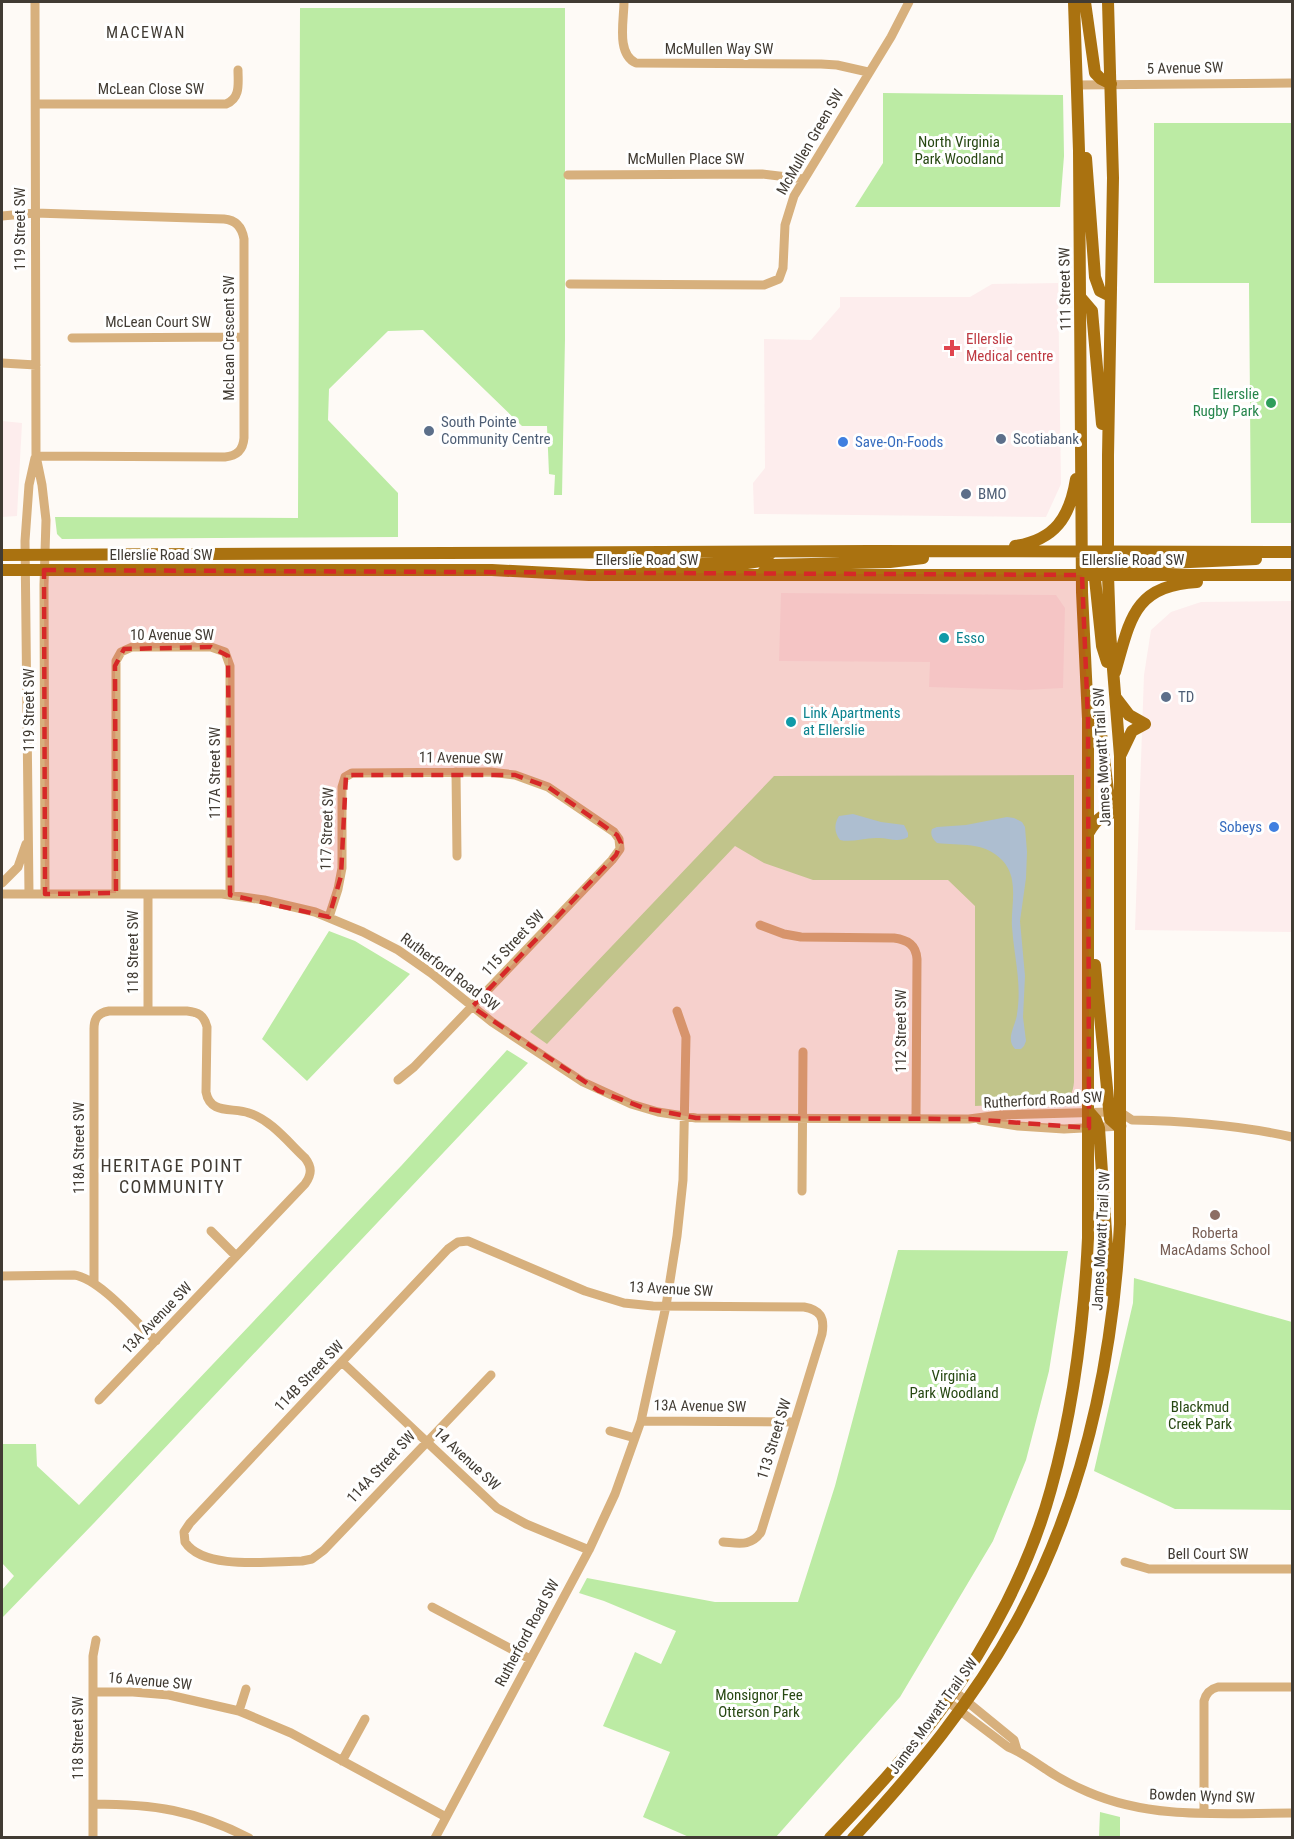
<svg xmlns="http://www.w3.org/2000/svg" width="1294" height="1839" font-family="'Roboto Condensed',sans-serif">
<style>
.commercial{fill:#fdeded}
.green{fill:#bceba4}
.water{fill:#a3e4fa}
.lines{fill:none;stroke-linecap:round;stroke-linejoin:round}
.minor{stroke:#d7b07d;stroke-width:9}
.major{stroke:#aa7210;stroke-width:12}
.marked{fill:#d62828;fill-opacity:0.2;stroke:#d62828;stroke-width:4.5;stroke-dasharray:12 8;stroke-linejoin:round}
.health-dot{fill:#e0444e;stroke:#fff;stroke-width:2}
.leisure-dot{fill:#2e9e5b;stroke:#fff;stroke-width:2}
.service-dot{fill:#5c6f8a;stroke:#fff;stroke-width:2}
.shop-dot{fill:#3f7fe0;stroke:#fff;stroke-width:2}
.culture-dot{fill:#0f9aa8;stroke:#fff;stroke-width:2}
.education-dot{fill:#8d6e63;stroke:#fff;stroke-width:2}
.labels{text-anchor:middle;dominant-baseline:central;stroke-width:6;stroke-linejoin:round;paint-order:stroke}
.street-label{font-size:15px;fill:#413b33;stroke:#fff}
.park-label{font-size:15px;fill:#274812;stroke:#fff}
.health-label{font-size:15px;fill:#be3a42;stroke:#fff;text-anchor:start}
.leisure-label{font-size:15px;fill:#27864d;stroke:#fff;text-anchor:end}
.service-label{font-size:15px;fill:#4e5e75;stroke:#fff;text-anchor:start}
.shop-label{font-size:15px;fill:#366cbe;stroke:#fff;text-anchor:start}
.culture-label{font-size:15px;fill:#0d838f;stroke:#fff;text-anchor:start}
.education-label{font-size:15px;fill:#785e54;stroke:#fff}
.neighbourhood-label{font-size:16px;letter-spacing:1.5px;fill:#413b33;stroke:#fff}
.quarter-label{font-size:18px;letter-spacing:1.5px;fill:#413b33;stroke:#fff}
</style>
<rect width="100%" height="100%" fill="#fefaf6"/>
<path class="commercial" d="M1058 283 1061 484 1046 517 754 514 753 483 765 468 764 339 811 340 840 307V297H970L992 284Z
M2 421 22 423 17 516 2 517Z
M781 593 1056 595 1065 608 1063 688 1025 690 929 687 930 662 779 661Z
M1292 601V932L1135 930 1144 675 1151 630 1171 612 1201 602Z"/>
<path class="green" d="M300 8H565V339L562 495H554L555 475 549 474 547 426H522L423 330 388 331 329 389 328 420 398 493V537L62 539 57 534 55 517 298 518Z
M883 93 1063 95 1064 156 1060 207H855L883 163Z
M1154 123H1292V523H1251L1249 283H1154Z
M1074 775V1082C1073 1093 1070 1100 1058 1102L975 1106V906L948 880H813L764 863 735 846 547 1044 530 1032 774 776Z
M329 931 355 941 410 974 307 1081 262 1039Z
M507 1050 528 1063 94 1523 2 1618V1590L14 1576 2 1563V1444H36L37 1466 79 1505 401 1166Z
M898 1250 1068 1251 1049 1371 1026 1460 993 1541 900 1697 776 1837H689L643 1817 670 1752 603 1726 635 1652 661 1664 676 1631 604 1601 579 1593 587 1578 715 1602H798L835 1486Z
M1134 1278 1292 1322V1510L1175 1509 1094 1471 1133 1303Z
M1100 1812 1120 1817V1837H1099Z"/>
<path class="water" d="M853 814 881 822 904 825 908 833V837C898 843 889 838 879 838 866 837 852 843 840 840 834 832 834 824 839 816Z
M1007 817 1014 818 1022 822 1025 827 1027 852 1026 878 1020 921 1025 976 1023 1017 1026 1041 1024 1046 1021 1049H1015C1005 1039 1016 1025 1017 1014 1022 983 1014 957 1012 927 1011 912 1015 896 1012 880 1011 873 1007 865 1002 860 984 841 960 846 937 843 932 839 930 834 932 829L937 827 966 825Z"/>
<g class="lines">
<path class="minor" d="M35 2 36 456 42 485 46 520 44 585 45 894
M624 2C624 20 616 54 636 63L821 64 837 65 868 72
M1077 85 1292 83
M36 104H226C241 98 238 83 238 70
M568 175 762 174 804 179
M2 216 35 213 224 219C236 220 242 227 244 239V438C243 450 237 456 225 457L36 456
M570 284 764 285 779 279 783 268 785 225 794 196 891 37 909 2
M72 338 244 337
M2 363 36 365
M456 772 457 856
M2 883 18 867 26 844
M116 893V661L121 652 132 647H211L225 652 230 666V895
M2 894H222L264 900 315 912 363 932 398 950 431 973 492 1022 583 1082 631 1104 658 1112 696 1118 969 1119 1000 1115 1109 1112H1120L1132 1120
M29 894 25 541 29 485 35 458
M329 917 338 889 342 868V787L345 777 352 773 490 772 515 775 548 787 614 832 619 839 620 849 612 860 414 1067 398 1080
M760 925 784 934 801 937 894 938C908 940 916 945 917 959L916 1118
M148 1010V894
M980 1120 1018 1126 1064 1129 1122 1126
M1132 1120C1186 1121 1239 1125 1292 1137
M802 1191 803 1052
M211 1231 236 1256
M2 1276 74 1275C99 1278 137 1323 156 1341
M94 1282V1029C94 1018 98 1013 109 1011H187C198 1012 204 1015 207 1027L206 1092C210 1115 233 1107 249 1113 271 1120 288 1142 305 1158 312 1167 312 1174 305 1184L99 1400
M343 1363 497 1508 526 1524 589 1550
M491 1375 324 1550 312 1559 302 1561C272 1561 204 1571 185 1542L184 1532 190 1523 448 1249 458 1242 468 1241 585 1291 624 1303 653 1306 804 1307C820 1310 825 1317 822 1334L761 1532C751 1547 738 1543 723 1542
M641 1421 794 1422
M610 1431 635 1438
M1125 1562 1149 1569H1292
M432 1607 530 1659
M954 1691 1014 1740 1017 1750
M93 1692H133L169 1695 239 1711 291 1733 446 1817
M947 1701 1008 1747C1022 1752 1034 1762 1047 1770 1060 1779 1074 1786 1088 1792 1152 1820 1224 1813 1292 1813
M239 1711 246 1689
M342 1761 365 1719
M93 1804C154 1804 194 1810 249 1838
M1204 1812V1701C1206 1693 1210 1689 1218 1687H1292
M93 1838V1656L96 1640
M435 1838 589 1550 615 1494 641 1421 666 1306 677 1236 683 1180 686 1037 677 1011"/>
<path class="major" d="M1085 2 1095 73 1101 79 1111 84
M1086 158 1095 277 1100 291 1110 296
M1080 297 1092 311 1102 424
M1015 546C1055 540 1070 517 1076 479
M1082 552 1089 558 1094 569 1102 646 1107 662
M2 555 871 551 1292 552
M1102 566 1256 559
M635 568 661 565 747 563 761 561 772 552
M2 570H492L589 575H1292
M760 575 772 565 890 562 923 558
M1115 672C1130 621 1133 585 1197 582
M1092 692 1100 725 1108 791 1113 804 1120 811
M1116 698 1129 715 1145 724
M1121 754 1132 731 1145 724
M1089 832C1097 818 1104 813 1120 811
M1095 965 1110 1119 1119 1127
M1089 1112 1096 1120 1099 1128 1110 1291
M830 1838C870 1796 909 1754 943 1707 990 1642 1030 1566 1051 1489 1074 1407 1084 1323 1088 1238V719L1082 592 1079 151 1074 2
M853 1838C915 1771 973 1701 1017 1621 1083 1499 1113 1362 1120 1224V756L1110 632 1108 575V455L1113 178 1108 2"/>
</g>
<path class="marked" d="M44 570 1082 575 1088 719 1089 1128 969 1119 696 1118 644 1108 599 1091 472 1007 616 855 621 843 617 835 548 787 515 775H346L341 876 329 917 230 895 228 656 211 647 124 649 115 666 116 893 45 894Z"/>
<path class="health-dot" d="M949 339h6v6h6v6h-6v6h-6v-6h-6v-6h6z"/>
<circle class="leisure-dot" cx="1271" cy="403" r="6"/>
<g class="service-dot">
<circle cx="429" cy="431" r="6"/>
<circle cx="1001" cy="439" r="6"/>
<circle cx="966" cy="494" r="6"/>
<circle cx="1166" cy="697" r="6"/>
</g>
<g class="shop-dot">
<circle cx="843" cy="442" r="6"/>
<circle cx="1274" cy="827" r="6"/>
</g>
<g class="culture-dot">
<circle cx="944" cy="638" r="6"/>
<circle cx="791" cy="722" r="6"/>
</g>
<circle class="education-dot" cx="1215" cy="1215" r="6"/>
<g class="labels">
<g class="street-label">
<text x="719" y="49">McMullen Way SW</text>
<text transform="translate(1185 68) rotate(-1)">5 Avenue SW</text>
<text x="151" y="89">McLean Close SW</text>
<text transform="translate(810 142) rotate(-60)">McMullen Green SW</text>
<text x="686" y="159">McMullen Place SW</text>
<text transform="translate(20 229) rotate(-90)">119 Street SW</text>
<text transform="translate(1065 289) rotate(-91)">111 Street SW</text>
<text x="158" y="322">McLean Court SW</text>
<text transform="translate(229 338) rotate(-90)">McLean Crescent SW</text>
<text x="161" y="555">Ellerslie Road SW</text>
<text x="647" y="560">Ellerslie Road SW</text>
<text x="1133" y="560">Ellerslie Road SW</text>
<text x="172" y="635">10 Avenue SW</text>
<text transform="translate(29 710) rotate(-90)">119 Street SW</text>
<text transform="translate(1102 757) rotate(-93)">James Mowatt Trail SW</text>
<text transform="translate(461 758) rotate(1)">11 Avenue SW</text>
<text transform="translate(215 773) rotate(-90)">117A Street SW</text>
<text transform="translate(327 829) rotate(-88)">117 Street SW</text>
<text transform="translate(513 943) rotate(-47)">115 Street SW</text>
<text transform="translate(133 952) rotate(-90)">118 Street SW</text>
<text transform="translate(450 972) rotate(37)">Rutherford Road SW</text>
<text transform="translate(901 1031) rotate(-90)">112 Street SW</text>
<text transform="translate(1043 1100) rotate(-3)">Rutherford Road SW</text>
<text transform="translate(79 1148) rotate(-90)">118A Street SW</text>
<text transform="translate(1101 1241) rotate(-87)">James Mowatt Trail SW</text>
<text transform="translate(671 1289) rotate(3)">13 Avenue SW</text>
<text transform="translate(157 1318) rotate(-46)">13A Avenue SW</text>
<text transform="translate(309 1376) rotate(-46)">114B Street SW</text>
<text transform="translate(700 1406) rotate(1)">13A Avenue SW</text>
<text transform="translate(774 1439) rotate(-73)">113 Street SW</text>
<text transform="translate(467 1459) rotate(43)">14 Avenue SW</text>
<text transform="translate(381 1467) rotate(-47)">114A Street SW</text>
<text x="1208" y="1554">Bell Court SW</text>
<text transform="translate(527 1633) rotate(-62)">Rutherford Road SW</text>
<text transform="translate(150 1681) rotate(5)">16 Avenue SW</text>
<text transform="translate(933 1716) rotate(-54)">James Mowatt Trail SW</text>
<text transform="translate(78 1738) rotate(-90)">118 Street SW</text>
<text transform="translate(1202 1796) rotate(2)">Bowden Wynd SW</text>
</g>
<g class="park-label">
<text x="959" y="142">North Virginia<tspan x="959" dy="17">Park Woodland</tspan></text>
<text x="954" y="1376">Virginia<tspan x="954" dy="17">Park Woodland</tspan></text>
<text x="1200" y="1407">Blackmud<tspan x="1200" dy="17">Creek Park</tspan></text>
<text x="759" y="1695">Monsignor Fee<tspan x="759" dy="17">Otterson Park</tspan></text>
</g>
<g class="health-label">
<text x="966" y="339">Ellerslie<tspan x="966" dy="17">Medical centre</tspan></text>
</g>
<g class="leisure-label">
<text x="1259" y="394">Ellerslie<tspan x="1259" dy="17">Rugby Park</tspan></text>
</g>
<g class="service-label">
<text x="441" y="422">South Pointe<tspan x="441" dy="17">Community Centre</tspan></text>
<text x="1013" y="439">Scotiabank</text>
<text x="978" y="494">BMO</text>
<text x="1178" y="697">TD</text>
</g>
<g class="shop-label">
<text x="855" y="442">Save-On-Foods</text>
<text x="1262" y="827" text-anchor="end">Sobeys</text>
</g>
<g class="culture-label">
<text x="956" y="638">Esso</text>
<text x="803" y="713">Link Apartments<tspan x="803" dy="17">at Ellerslie</tspan></text>
</g>
<g class="education-label">
<text x="1215" y="1233">Roberta<tspan x="1215" dy="17">MacAdams School</tspan></text>
</g>
<g class="neighbourhood-label">
<text x="146" y="32">MACEWAN</text>
</g>
<g class="quarter-label">
<text x="172" y="1165">HERITAGE POINT<tspan x="172" dy="21">COMMUNITY</tspan></text>
</g>
</g>
<rect width="1294" height="1839" fill="none" stroke="#413b33" stroke-width="6"/>
</svg>
